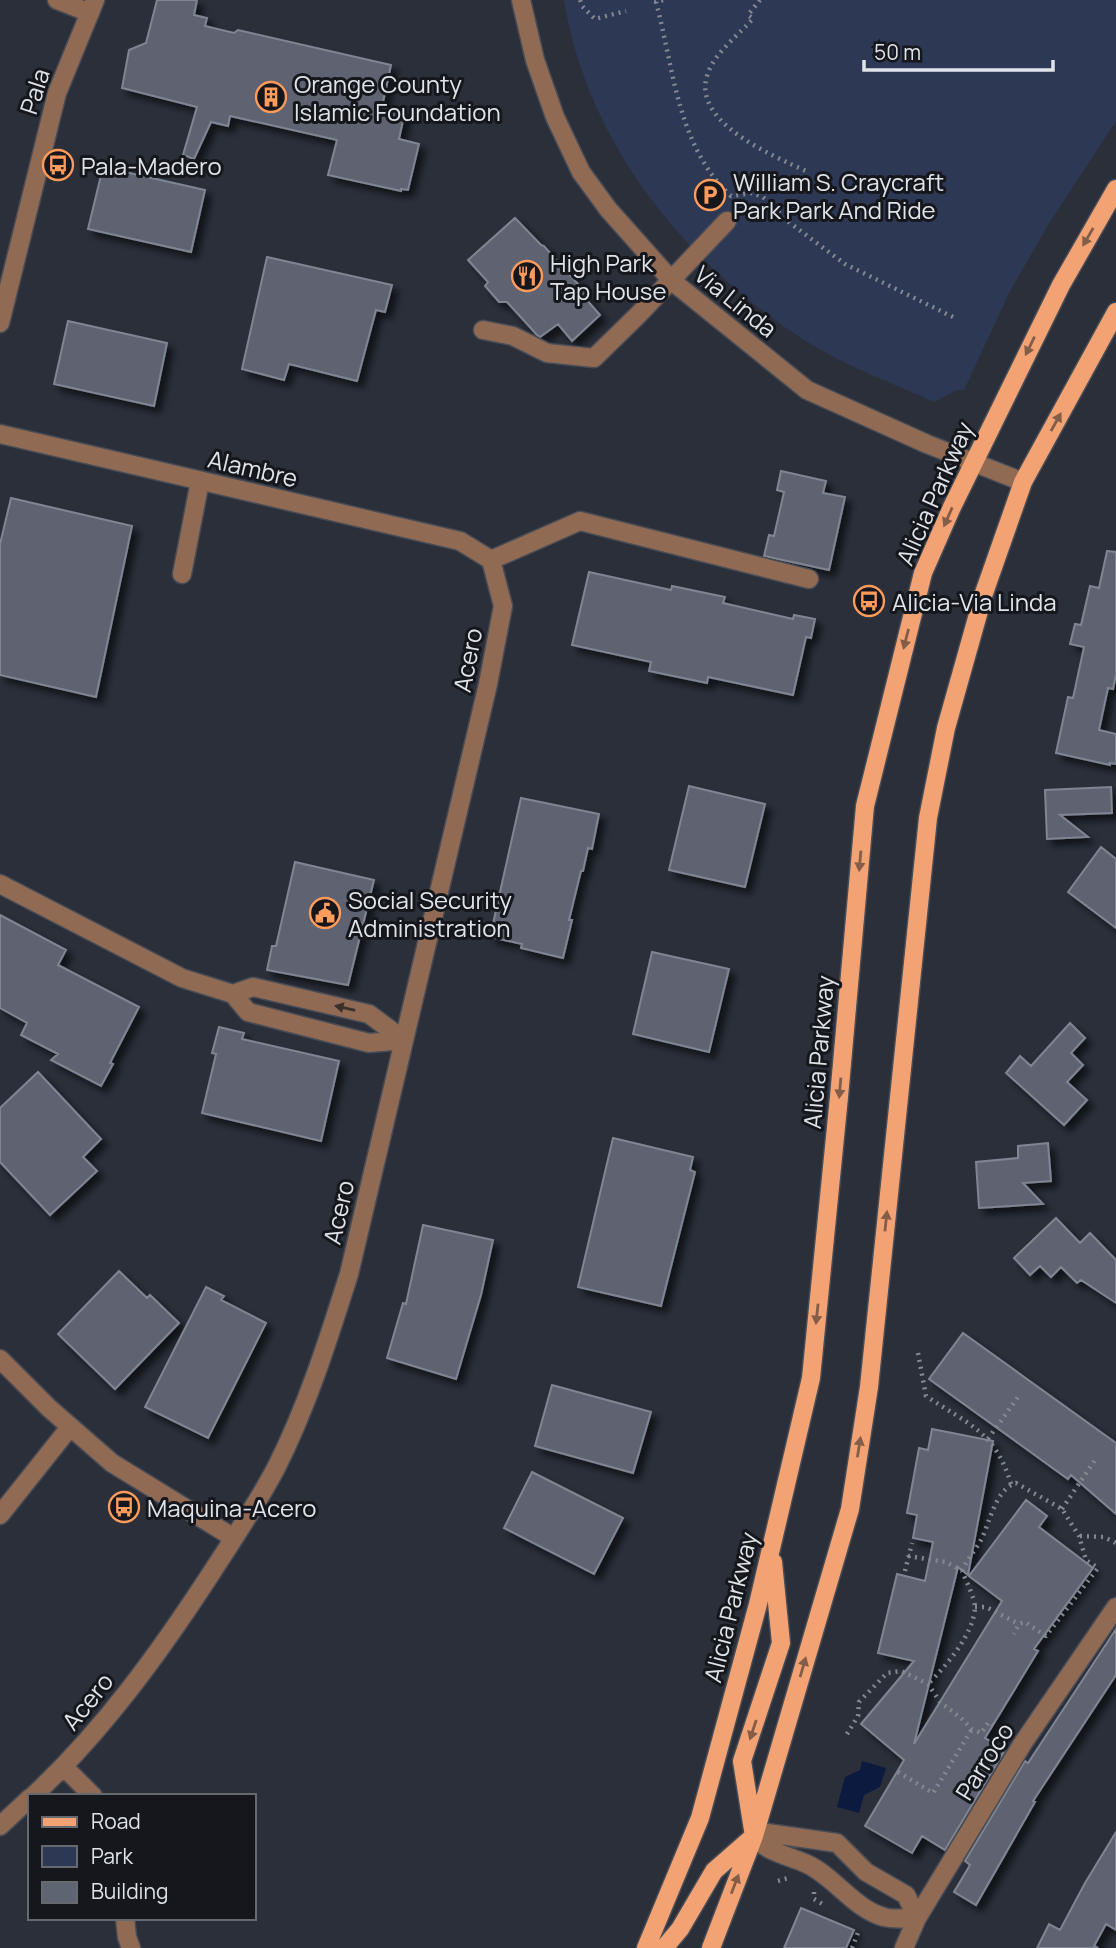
<svg xmlns="http://www.w3.org/2000/svg" width="1116" height="1948" font-family="Manrope,sans-serif">
<style>
.green{fill:#2d3854}
.water{fill:#0d1a40}
.building{fill:#5e6471;stroke:#7f8593;stroke-width:2;filter:url(#shadow)}
.lines{fill:none;stroke-linecap:round;stroke-linejoin:round}
.minor-casing{stroke:#474c56;stroke-width:21}
.major-casing{stroke:#474c56;stroke-width:21}
.path{stroke:#838891;stroke-width:4.5;stroke-dasharray:2 5;stroke-linecap:butt}
.minor{stroke:#916a53;stroke-width:18}
.major{stroke:#f3a373;stroke-width:18}
.oneway{fill:#845d48}
.oneway2{fill:#3a302c}
.labels{text-anchor:middle;dominant-baseline:central;stroke-width:6;stroke-linejoin:round;paint-order:stroke}
.poi-label{font-size:24px;fill:#dfe3ea;stroke:#15171c;text-anchor:start}
.street-label{font-size:24px;fill:#dfe3ea;stroke:#15171c}
</style>
<defs>
<filter id="shadow"><feDropShadow dx="6" dy="6" stdDeviation="3.5" flood-color="#0009"/></filter>
</defs>
<rect width="100%" height="100%" fill="#2a2f3a"/>
<path class="green" d="M564 0H1116V121L1050 222 1011 289 964 390H957L934 402C896 385 849 367 814 346 691 271 587 146 564 0Z"/>
<path class="water" d="M862 1761 886 1768 880 1787 864 1795 859 1813 837 1807 845 1777 860 1770Z"/>
<path class="building" d="M157 0H197L194 15 207 18 205 26 234 33 238 30 391 65 382 107 405 111 399 139 419 144 408 190 401 189V191L328 175 337 140 230 116 228 126 211 122 194 159 183 155 197 107 122 88 129 50 146 43Z
M103 167 205 190 191 252 88 229Z
M515 218 541 245 544 246 586 293 585 298 600 315 572 341 558 324 540 337 537 335 507 302H499L485 286 488 282 468 260Z
M267 257 392 285 385 312 376 310 357 381 289 364 284 380 242 369Z
M68 321 167 343 154 406 54 384Z
M781 471 826 481 823 493 845 497 829 570 764 556 769 535 774 536 784 492 777 490Z
M11 498 132 526 96 697 0 675V544Z
M1107 551 1116 552V675L1113 689 1108 688 1099 730 1116 734V764L1110 763V765L1056 753 1068 697 1073 698 1084 647 1070 644 1075 624 1081 625 1090 586 1099 588Z
M589 572 671 590 672 586 725 597 723 603 793 619 794 615 815 619 811 638 806 637 793 695 708 677 707 683 649 671 651 662 572 645Z
M689 786 765 804 745 887 669 870Z
M1111 787 1112 813 1060 815 1088 837 1047 839 1045 790Z
M521 798 599 814 592 849 588 848 583 871H581L569 920H572L563 958 521 948 522 944 490 937Z
M1101 847 1116 859V928L1068 892Z
M295 862 374 880 348 985 267 970 272 946H276Z
M0 915 66 950 58 965 139 1007 110 1063 113 1064 101 1086 51 1060 58 1054 21 1035 27 1023 0 1008Z
M652 952 729 969 709 1052 633 1034Z
M1070 1023 1085 1038 1071 1053 1083 1065 1067 1082 1087 1100 1064 1125 1006 1073 1020 1056 1031 1066Z
M219 1027 244 1033 242 1039 339 1061 321 1141 202 1113 216 1054 212 1053Z
M38 1072 101 1139 83 1157 97 1171 50 1215 0 1162V1108Z
M613 1138 693 1157 690 1170 695 1172 661 1306 578 1287Z
M1048 1143 1051 1181 1023 1183 1043 1204 979 1208 976 1162 1018 1158V1146Z
M1056 1218 1080 1243 1090 1233 1116 1260V1303L1081 1280 1077 1283 1061 1267 1051 1277 1040 1266 1030 1275 1014 1258Z
M423 1225 493 1240 481 1295 456 1379 387 1358 403 1303 406 1304Z
M119 1271 147 1298 150 1295 179 1323 115 1389 58 1334Z
M206 1287 224 1296 221 1300 266 1323 208 1438 145 1407Z
M963 1333 1116 1443V1514L1071 1475 1068 1479 929 1379Z
M552 1385 651 1412 633 1473 535 1446Z
M932 1429 993 1441 968 1575 958 1567 914 1744 1002 1601 969 1576 1026 1500 1047 1516 1039 1527 1093 1568 1034 1649 1038 1651 985 1738 1005 1750 945 1850 922 1836 912 1853 865 1826 904 1760 861 1724 914 1661 878 1653 897 1574 925 1581 933 1542 913 1538 917 1515 907 1513 919 1448 928 1450Z
M532 1472 623 1518 594 1574 504 1528Z
M1116 1629V1675L1033 1801 1035 1802 976 1905 954 1892 970 1865 965 1861 1025 1761 1028 1763Z
M1116 1832V1930L1106 1924 1094 1946 1098 1948H1037L1049 1924 1060 1930 1085 1883Z
M801 1908 854 1930 846 1948H784Z"/>
<g class="lines">
<g class="minor-casing">
<path id="minor" d="M57 0 90 13
M521 0 535 60 555 117 581 172 608 209 672 281 807 390 927 444 1023 482
M0 323 57 93 95 0
M483 330 513 336 547 353 594 358 639 314 727 221
M0 434 460 541 491 560
M491 560 580 521 809 579
M182 574 200 481
M0 884 182 978 233 994 248 1012 369 1043 404 1040
M233 994 253 987 369 1014 404 1040
M0 1359 49 1408 112 1463 234 1538
M0 1515 70 1427
M64 1767 93 1796
M33 1796C103 1731 160 1652 212 1572 234 1538 257 1504 276 1468 307 1407 328 1340 349 1274L488 684 503 606 491 560
M0 1826 30 1798
M767 1833 837 1843 866 1872 906 1895 917 1918C907 1918 894 1920 884 1917 854 1909 835 1877 807 1864 788 1855 767 1853 754 1836Z
M125 1918 127 1937 131 1948
M904 1948 917 1918 1023 1743 1116 1607"/>
</g>
<g class="major-casing">
<path id="major" d="M646 1948 700 1818 758 1604 811 1378 839 1097 865 806 923 573 952 507 1061 285 1116 189
M664 1948 680 1929 714 1871 754 1836 742 1761 781 1643 773 1562
M711 1948 754 1836 850 1509 869 1387 928 818 946 728 984 593 1023 482 1116 312"/>
</g>
<path class="path" d="M580 0 582 6 595 19 626 11
M663 0 656 2C674 69 677 146 731 196L752 193 763 197 790 223 845 264 953 317
M760 0 748 15 753 19C738 35 715 53 708 73 689 122 774 156 806 171
M918 1353 926 1396C969 1425 995 1431 1011 1484
M988 1439 1018 1397
M1062 1509 1095 1460
M1080 1536 1104 1537 1116 1543
M908 1556 946 1562 962 1571C966 1581 975 1598 975 1608 973 1635 946 1666 928 1684
M905 1571 912 1543
M962 1571C967 1559 976 1550 982 1538 990 1521 996 1489 1016 1483L1062 1509 1079 1536 1086 1560 1098 1568 1046 1636 1025 1622 1019 1624 1014 1634
M975 1607H986L1019 1624
M847 1734 858 1716 859 1702 887 1673 901 1671 928 1684 940 1702 961 1718 972 1729 981 1733 989 1722 1006 1733
M898 1772 933 1793 972 1729
M778 1881 788 1878
M814 1892V1899L824 1905
M852 1948 859 1930"/>
<use href="#minor" class="minor"/>
<use href="#major" class="major"/>
</g>
<defs><path id="oneway-solid" d="M-6-.8H1V-3.2L6.5 0L1 3.2V.8H-6Z" transform="scale(1.75)"/></defs>
<g class="oneway">
<use href="#oneway-solid" transform="translate(1088 237) rotate(120)"/>
<use href="#oneway-solid" transform="translate(1030 346) rotate(116)"/>
<use href="#oneway-solid" transform="translate(1056 422) rotate(-61)"/>
<use href="#oneway-solid" transform="translate(948 517) rotate(114)"/>
<use href="#oneway-solid" transform="translate(906 639) rotate(104)"/>
<use href="#oneway-solid" transform="translate(860 861) rotate(95)"/>
<use href="#oneway-solid" transform="translate(840 1088) rotate(95)"/>
<use href="#oneway-solid" transform="translate(886 1221) rotate(-84)"/>
<use href="#oneway-solid" transform="translate(817 1314) rotate(96)"/>
<use href="#oneway-solid" transform="translate(859 1447) rotate(-81)"/>
<use href="#oneway-solid" transform="translate(803 1667) rotate(-74)"/>
<use href="#oneway-solid" transform="translate(753 1730) rotate(108)"/>
<use href="#oneway-solid" transform="translate(735 1884) rotate(-69)"/>
</g>
<use class="oneway2" href="#oneway-solid" transform="translate(345 1008) rotate(-167)"/>
<defs>
<g id="building-ring" transform="scale(1.575)"><circle r="9.5" fill="#15171c" stroke="#ff9b5b" stroke-width="1.5"/><path d="M-4-6H4V6H1V3H-1V6H-4ZM-2.5-4.3h1.7v1.8h-1.7ZM.8-4.3h1.7v1.8H.8ZM-2.5-1h1.7V.8h-1.7ZM.8-1h1.7V.8H.8Z" fill="#ff9b5b"/></g>
<g id="bus-ring" transform="scale(1.575)"><circle r="9.5" fill="#15171c" stroke="#ff9b5b" stroke-width="1.5"/><path d="M-5-6H5V4H4V6H2V4H-2V6H-4V4H-5ZM-3.5-4V0h7V-4ZM-3.5 1.2v1.5H-2V1.2ZM2 1.2v1.5H3.5V1.2Z" fill="#ff9b5b"/></g>
<g id="parking-ring" transform="scale(1.575)"><circle r="9.5" fill="#15171c" stroke="#ff9b5b" stroke-width="1.5"/><path d="M-3.5-5.5H1a3.5 3.5 0 0 1 0 7H-1V5.5H-3.5ZM-1-3.4V-.6H.8a1.4 1.4 0 0 0 0-2.8Z" fill="#ff9b5b"/></g>
<g id="restaurant-ring" transform="scale(1.575)"><circle r="9.5" fill="#15171c" stroke="#ff9b5b" stroke-width="1.5"/><path d="M-5-6h1v4h1v-4h1v4h1v-4h1v5L-1.5 .5V6h-2V.5L-5-1ZM5-6V6H3V1.5H1.5Q1.5-4 5-6Z" fill="#ff9b5b"/></g>
<g id="civic-ring" transform="scale(1.575)"><circle r="9.5" fill="#15171c" stroke="#ff9b5b" stroke-width="1.5"/><path d="M-.6-6.5H3V-4.5H.6V-3L4-1V1h2V6H-6V1h2V-1L-.6-3ZM-1.2 2.5V6h2.4V2.5Z" fill="#ff9b5b"/></g>
</defs>
<g fill-rule="evenodd">
<use href="#building-ring" x="271" y="97"/>
<use href="#bus-ring" x="58" y="165"/>
<use href="#parking-ring" x="710" y="195"/>
<use href="#restaurant-ring" x="527" y="276"/>
<use href="#bus-ring" x="869" y="601"/>
<use href="#civic-ring" x="325" y="913"/>
<use href="#bus-ring" x="124" y="1507"/>
</g>
<g class="labels">
<g class="poi-label">
<text x="294" y="83">Orange County<tspan x="294" dy="28">Islamic Foundation</tspan></text>
<text x="81" y="165">Pala-Madero</text>
<text x="733" y="181">William S. Craycraft<tspan x="733" dy="28">Park Park And Ride</tspan></text>
<text x="550" y="262">High Park<tspan x="550" dy="28">Tap House</tspan></text>
<text x="892" y="601">Alicia-Via Linda</text>
<text x="348" y="899">Social Security<tspan x="348" dy="28">Administration</tspan></text>
<text x="147" y="1507">Maquina-Acero</text>
</g>
<g class="street-label">
<text transform="translate(34 91) rotate(-72)">Pala</text>
<text transform="translate(736 301) rotate(39)">Via Linda</text>
<text transform="translate(253 468) rotate(13)">Alambre</text>
<text transform="translate(934 493) rotate(-66)">Alicia Parkway</text>
<text transform="translate(467 660) rotate(-79)">Acero</text>
<text transform="translate(818 1052) rotate(-85)">Alicia Parkway</text>
<text transform="translate(338 1212) rotate(-77)">Acero</text>
<text transform="translate(730 1607) rotate(-76)">Alicia Parkway</text>
<text transform="translate(87 1701) rotate(-51)">Acero</text>
<text transform="translate(984 1761) rotate(-58)">Parroco</text>
</g>
</g>
<rect x="28" y="1794" width="228" height="126" fill="#15171c" stroke="#66696e" stroke-width="2"/>
<rect x="42" y="1817" width="35" height="10" fill="#f3a373" stroke="#66696e" stroke-width="2"/>
<text x="91" y="1829" font-size="21" fill="#dfe3ea">Road</text>
<rect x="42" y="1846" width="35" height="21" fill="#2d3854" stroke="#66696e" stroke-width="2"/>
<text x="91" y="1864" font-size="21" fill="#dfe3ea">Park</text>
<rect x="42" y="1882" width="35" height="21" fill="#5e6471" stroke="#66696e" stroke-width="2"/>
<text x="91" y="1899" font-size="21" fill="#dfe3ea">Building</text>
<path d="M864 60v10h189v-10" fill="none" stroke="#dfe3ea" stroke-width="3.5"/>
<text x="874" y="60" font-size="21" fill="#dfe3ea" stroke="#15171c" stroke-width="5" paint-order="stroke">50 m</text>
</svg>
